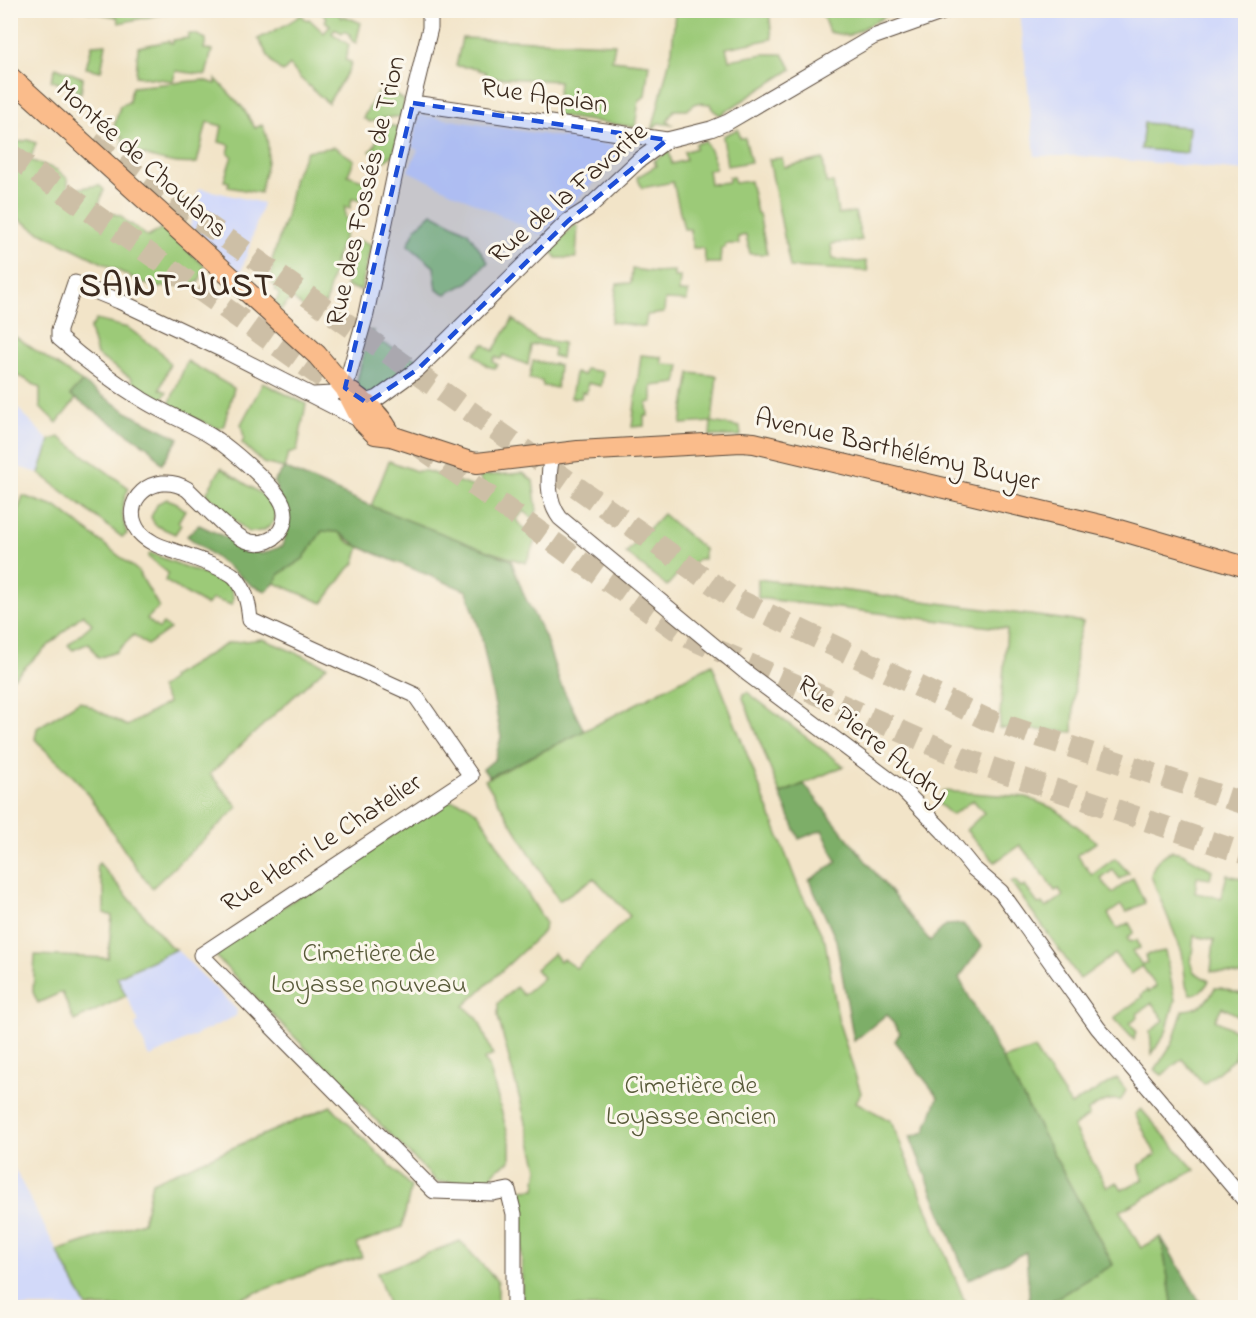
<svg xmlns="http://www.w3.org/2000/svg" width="1256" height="1318" font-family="'Indie Flower',sans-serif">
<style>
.built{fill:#d2d9f9}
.green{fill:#9cca78;stroke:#6c7a4b;stroke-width:1.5}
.forest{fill:#7dae68;stroke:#5c6c43;stroke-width:1.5}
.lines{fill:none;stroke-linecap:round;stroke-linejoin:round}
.highway-tunnel{stroke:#cdbfa6;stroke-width:22;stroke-dasharray:22 11;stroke-linecap:butt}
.minor-casing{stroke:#564638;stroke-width:17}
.major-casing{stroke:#564638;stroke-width:22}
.minor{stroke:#fff;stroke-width:15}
.major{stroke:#fabc8b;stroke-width:20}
.marked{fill:#1d4ed8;fill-opacity:0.2;stroke:#1d4ed8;stroke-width:4.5;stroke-dasharray:12 8;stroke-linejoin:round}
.labels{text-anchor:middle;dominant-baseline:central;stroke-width:6;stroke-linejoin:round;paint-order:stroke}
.street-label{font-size:27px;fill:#3b2a1e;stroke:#fbf7ec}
.park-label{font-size:27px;fill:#585a39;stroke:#fbf7ec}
.district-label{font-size:33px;font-weight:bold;letter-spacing:1.5px;fill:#3b2a1e;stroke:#fbf7ec}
</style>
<rect width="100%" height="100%" fill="#fbf7ec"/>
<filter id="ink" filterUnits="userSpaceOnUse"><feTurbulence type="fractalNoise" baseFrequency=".0167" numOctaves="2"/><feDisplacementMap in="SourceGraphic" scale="12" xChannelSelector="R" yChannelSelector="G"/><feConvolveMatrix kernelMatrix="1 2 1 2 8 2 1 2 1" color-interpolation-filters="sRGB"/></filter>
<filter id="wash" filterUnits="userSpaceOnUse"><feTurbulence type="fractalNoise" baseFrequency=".008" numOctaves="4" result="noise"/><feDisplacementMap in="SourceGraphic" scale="24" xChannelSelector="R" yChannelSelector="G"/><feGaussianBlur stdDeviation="1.35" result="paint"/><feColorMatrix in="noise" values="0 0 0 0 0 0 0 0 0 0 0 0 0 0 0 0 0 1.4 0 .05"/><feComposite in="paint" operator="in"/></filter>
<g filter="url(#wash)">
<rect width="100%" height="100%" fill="#f2e4c8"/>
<path class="built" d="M1020 11H1245V171L1078 156H1035Z
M419 115 617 146 619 157 541 235 408 171 418 150 412 147Z
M199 188 263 203 241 273 190 227Z
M11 401 49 441 39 473 11 465Z
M176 949 237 1010 236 1016 150 1057 135 1025 139 1022 117 977Z
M11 1162 57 1251 87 1307H11Z"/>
<path class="green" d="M85 11H179L119 23 117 17Z
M319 11H336L342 18 344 16 361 23 356 43 352 41V40L349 37 351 35 344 31 342 33 335 29 332 33 349 45 345 60 351 62 350 68 328 103 300 78 290 65 283 72 273 64 258 39C273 31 287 25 301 15L307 20 309 19 324 33 330 26 325 21 327 18Z
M675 11H769L772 39 726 48 729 60 764 54H783L792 69 720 115 713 110 710 104 696 103 687 110H674L667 121 673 125 658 123 652 131 672 50Z
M821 11V10L909 11 886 16 848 36 829 32Z
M188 34H195L206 39 204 49 212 50 206 75 176 71 173 81 136 76 138 47 169 41V43L172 44 173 40 188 38Z
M462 38 615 44 612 60 649 64 645 96 639 101 635 127 556 116 559 81 485 77 486 72 478 70V68L456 66Z
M106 44 101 71 86 68 92 45Z
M56 67 83 78 81 93 51 80Z
M216 79 243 108 255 128 262 125C274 146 265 171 260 193L228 187 229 182 224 181 232 156 228 154 230 145 219 142 222 126 207 122 197 163C170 166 146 156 122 146L123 137 112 134 120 106 129 102 132 87 203 80 216 84Z
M384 87 404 100 403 116 385 118 370 122 363 118 377 93 382 94Z
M383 123 400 128 394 154 383 162 370 151 374 147Z
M1144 123 1189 127 1187 153 1141 149Z
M738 129 740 138H745L751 162 727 166 723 136Z
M28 140 36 143 30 160 57 170 68 179V190L99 185 104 190 97 209 121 216 129 225 131 224 148 237 162 228 205 266 199 282 157 288 143 283 36 230 11 214 10 144Z
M705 141 713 156 715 169 708 170 710 184 729 182V177H733L735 183 750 181 757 213 759 214 767 254H750L746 235 738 237 739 244H725L724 248H721L720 263H706L703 248H693L690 229H684L673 182 642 188 637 177 656 166 654 161 669 151 672 164 686 160 684 152 696 148 695 144Z
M335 147 354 160 348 175 365 181 361 200 352 198 350 208 345 207V218L348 219 344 238 337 254 326 303 307 311 292 298 281 310 275 304 279 294 275 290 276 287 271 283 272 260 286 217 294 177 307 151Z
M782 158 784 167 823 159 826 183 833 182 838 214 855 212 862 240 831 244 833 259 857 262 866 261 868 271 790 267 769 159Z
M432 213 468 232 488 262 469 282 446 294 437 290 434 267 408 245 416 228Z
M575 225H578L576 258H556L550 249Z
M356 240 371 244 361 290 346 287Z
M632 269 654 272 674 271V277H680L679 292H688L687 301 665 300 664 313 647 315 645 327 611 322 617 284 631 283Z
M513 319 536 339 563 343 561 358 553 356 554 348 536 344 531 346 528 365 503 355 501 359 495 357 493 362 498 365 494 368 487 366 474 354 484 344 493 351Z
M96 320 128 328 162 353 170 364 160 389 167 392 161 400 132 382V379L97 355 90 329Z
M369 331H374L372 337 373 339 417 359H420L423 352 426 354 383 390 367 395 356 385Z
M10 333 82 382 70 395 76 399 57 423 40 407V388L25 379 11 373Z
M641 355 662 357V364L680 365 677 383 652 386V402L647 403 648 416H644V426L632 427Z
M187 361 234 388 224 425 219 429 168 407Z
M533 361 559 365 557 388 543 386 542 381 529 379Z
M585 369 603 372 601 386 588 383 586 393 582 392 581 398H571L575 373 584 375Z
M690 373 717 376 712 422 740 427 741 436H710L711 422 681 424Z
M263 383 306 404 297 451 288 454 284 468 263 463 242 443 244 438 241 424Z
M59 437 129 488C120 505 121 517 127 534L122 537 39 473 50 440Z
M389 461 416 471H426L486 491 479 476 523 473 533 481 537 511 532 518 524 511 516 520 535 541 526 563 481 549 371 506Z
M221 468 269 499C285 518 270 533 248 532L206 494Z
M23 496 58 508 138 571 159 607 147 619 159 629 163 624 170 629 147 645 134 635 116 652 98 658 89 643 73 650 68 645 92 624 83 614 11 680V521L12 518 15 519Z
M167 499 175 502 185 510 178 522 181 525 175 534 155 525 151 517 158 503Z
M663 514 704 549V559H698L692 566 680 571 667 586 626 553Z
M322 531 338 532 350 543 360 547 354 565 349 568 323 603 275 583 279 574 303 559Z
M150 553 228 584C233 590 234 599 232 605L213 599 206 605 165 581 168 573 148 557Z
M758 579 1083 622 1076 647 1073 732 999 728 1007 629 758 598Z
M263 639 327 666 210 774 238 807 152 888C126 857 107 822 84 789 70 770 50 757 35 739L37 728 80 701 127 726 168 703 160 688 172 679 171 677 228 643Z
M712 664 798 886 825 941 839 1023 861 1093 856 1102 891 1121 967 1307H522L521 1190 535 1189 538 1168 498 1017V1003L516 987 523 995 543 978 536 969 554 953 560 961 563 959 576 968 630 916 594 878 559 901 485 780 584 731Z
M747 692 844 766 780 794 743 698 744 694Z
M942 791 1026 797 1055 809 1097 842 1077 855 1092 875 1115 858 1129 873 1120 879 1113 870 1101 879 1112 893 1133 878 1145 903 1126 912 1121 905 1108 914 1117 929 1129 923 1134 932 1127 938 1130 942 1137 940 1140 948 1132 951 1141 964 1147 963 1145 955 1165 951 1175 1000 1166 1032 1152 1054 1150 1032 1164 1020 1152 1003 1137 1014 1138 1016 1130 1023 1136 1031 1134 1040 1114 1018 1142 997 1141 995 1147 990 1149 992 1156 986 1142 966 1130 974 1115 954 1080 979 1011 882 1015 880 1021 888 1025 886 1038 904 1042 903 1046 908 1063 896 1059 889 1055 891C1044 874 1032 861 1020 845L995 862 966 830 984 813 973 800 952 815 938 803Z
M449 801C462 801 469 805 479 814L545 922 544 931 464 1006 478 1019 493 1055 484 1060 489 1066 510 1142V1161L497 1169 487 1182H437L217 958 218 950 437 805Z
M1172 851 1182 853 1212 870 1210 879 1197 877 1195 893 1221 898 1227 875 1245 879V976L1211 971 1214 940 1194 936 1191 964 1194 972 1209 981C1204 989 1200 994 1190 994L1186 985 1182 952 1151 876C1154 862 1159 857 1172 851Z
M99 863 171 947 176 949 117 977 126 996 74 1021 62 992 38 1003 33 992 35 955 108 958 112 916 104 913V891L96 867Z
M1245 984V1019L1222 1007 1215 1020 1240 1033 1235 1058 1204 1084 1182 1059 1162 1075 1155 1070 1173 1042 1183 1010C1200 1009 1206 1003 1215 988H1221L1241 994Z
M1034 1049 1071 1105 1117 1078 1126 1090 1121 1100C1108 1098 1099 1103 1088 1111L1089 1116 1073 1127 1107 1187 1117 1182 1122 1190 1143 1179 1139 1165 1156 1155 1135 1114 1141 1109 1195 1170 1120 1211 1141 1248 1161 1237 1173 1307H1041L1113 1264 1002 1059Z
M331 1106 411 1187 402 1227 357 1244 362 1257 298 1277 217 1307H87L57 1251 143 1222 152 1182Z
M460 1241 498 1282V1307H389L377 1273Z"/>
<path class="forest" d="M82 382 130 414 179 438 162 464 149 448 70 395Z
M284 468 371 506 511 560 524 595 545 637 560 683 584 731 489 777 483 769 495 759 501 737 481 634 467 591 360 547 338 532 322 531 303 559 279 574 275 583 266 591 253 586 187 536 199 525 261 554 283 546 288 525 274 482Z
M804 784 930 941 946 925 963 924 982 946 959 978 1113 1265 1041 1307H1030L1026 1252 968 1280 910 1137 925 1132 938 1097 895 1041 900 1033 887 1014 854 1041 836 940 809 880 837 862 822 830 799 839 780 794Z
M1161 1237 1203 1307H1173Z"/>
</g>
<g filter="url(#ink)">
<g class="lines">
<path class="highway-tunnel" d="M92 143 730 596 986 719 1246 804
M10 154 348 396
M419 446 685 636 962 758 1246 854"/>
<g class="minor-casing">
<path id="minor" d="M413 103 667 140
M314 395 332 394 345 388 366 314 397 164 430 28V10
M357 405 378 398 418 369 568 221 587 209 638 161 667 140 711 129 728 122 873 37 949 10
M362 421 223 350 119 301 75 283 59 330V338C82 358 114 382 140 398 164 414 193 423 217 440 232 450 264 478 275 492 283 501 288 513 283 525 278 540 260 547 245 540 227 531 203 504 187 489 154 469 117 502 139 532 148 542 159 546 171 550 185 555 226 568 235 577 246 589 249 606 250 620L415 695 471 776 201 955 434 1191 493 1193 508 1190 514 1214V1308
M552 455C548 476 546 499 560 518L748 674 903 790 943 831 973 868 1001 892 1098 1028 1246 1202"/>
</g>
<g class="major-casing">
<path id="major" d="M10 77 317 355 345 388 362 421 375 434 391 436 467 461 477 463 578 451 741 442 754 443 1109 527 1246 567
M346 389C364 401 383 416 391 436"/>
</g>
<use href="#minor" class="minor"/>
<use href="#major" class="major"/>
</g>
</g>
<path class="marked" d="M413 103 667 140 568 221 418 369 367 403 345 388Z"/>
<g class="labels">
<g class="street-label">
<text transform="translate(544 97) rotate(8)">Rue Appian</text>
<text transform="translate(141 160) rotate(42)">Montée de Choulans</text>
<text transform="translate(367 191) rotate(-77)">Rue des Fossés de Trion</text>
<text transform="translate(569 194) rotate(-41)">Rue de la Favorite</text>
<text transform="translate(897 451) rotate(13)">Avenue Barthélémy Buyer</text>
<text transform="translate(872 740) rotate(39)">Rue Pierre Audry</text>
<text transform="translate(322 844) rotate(-33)">Rue Henri Le Chatelier</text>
</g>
<g class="park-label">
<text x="369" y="954">Cimetière de<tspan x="369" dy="31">Loyasse nouveau</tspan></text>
<text x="691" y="1086">Cimetière de<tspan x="691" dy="31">Loyasse ancien</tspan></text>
</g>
<g class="district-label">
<text x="177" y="287">SAINT-JUST</text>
</g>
</g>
<rect width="1256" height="1318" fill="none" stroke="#fbf7ec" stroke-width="36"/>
</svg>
